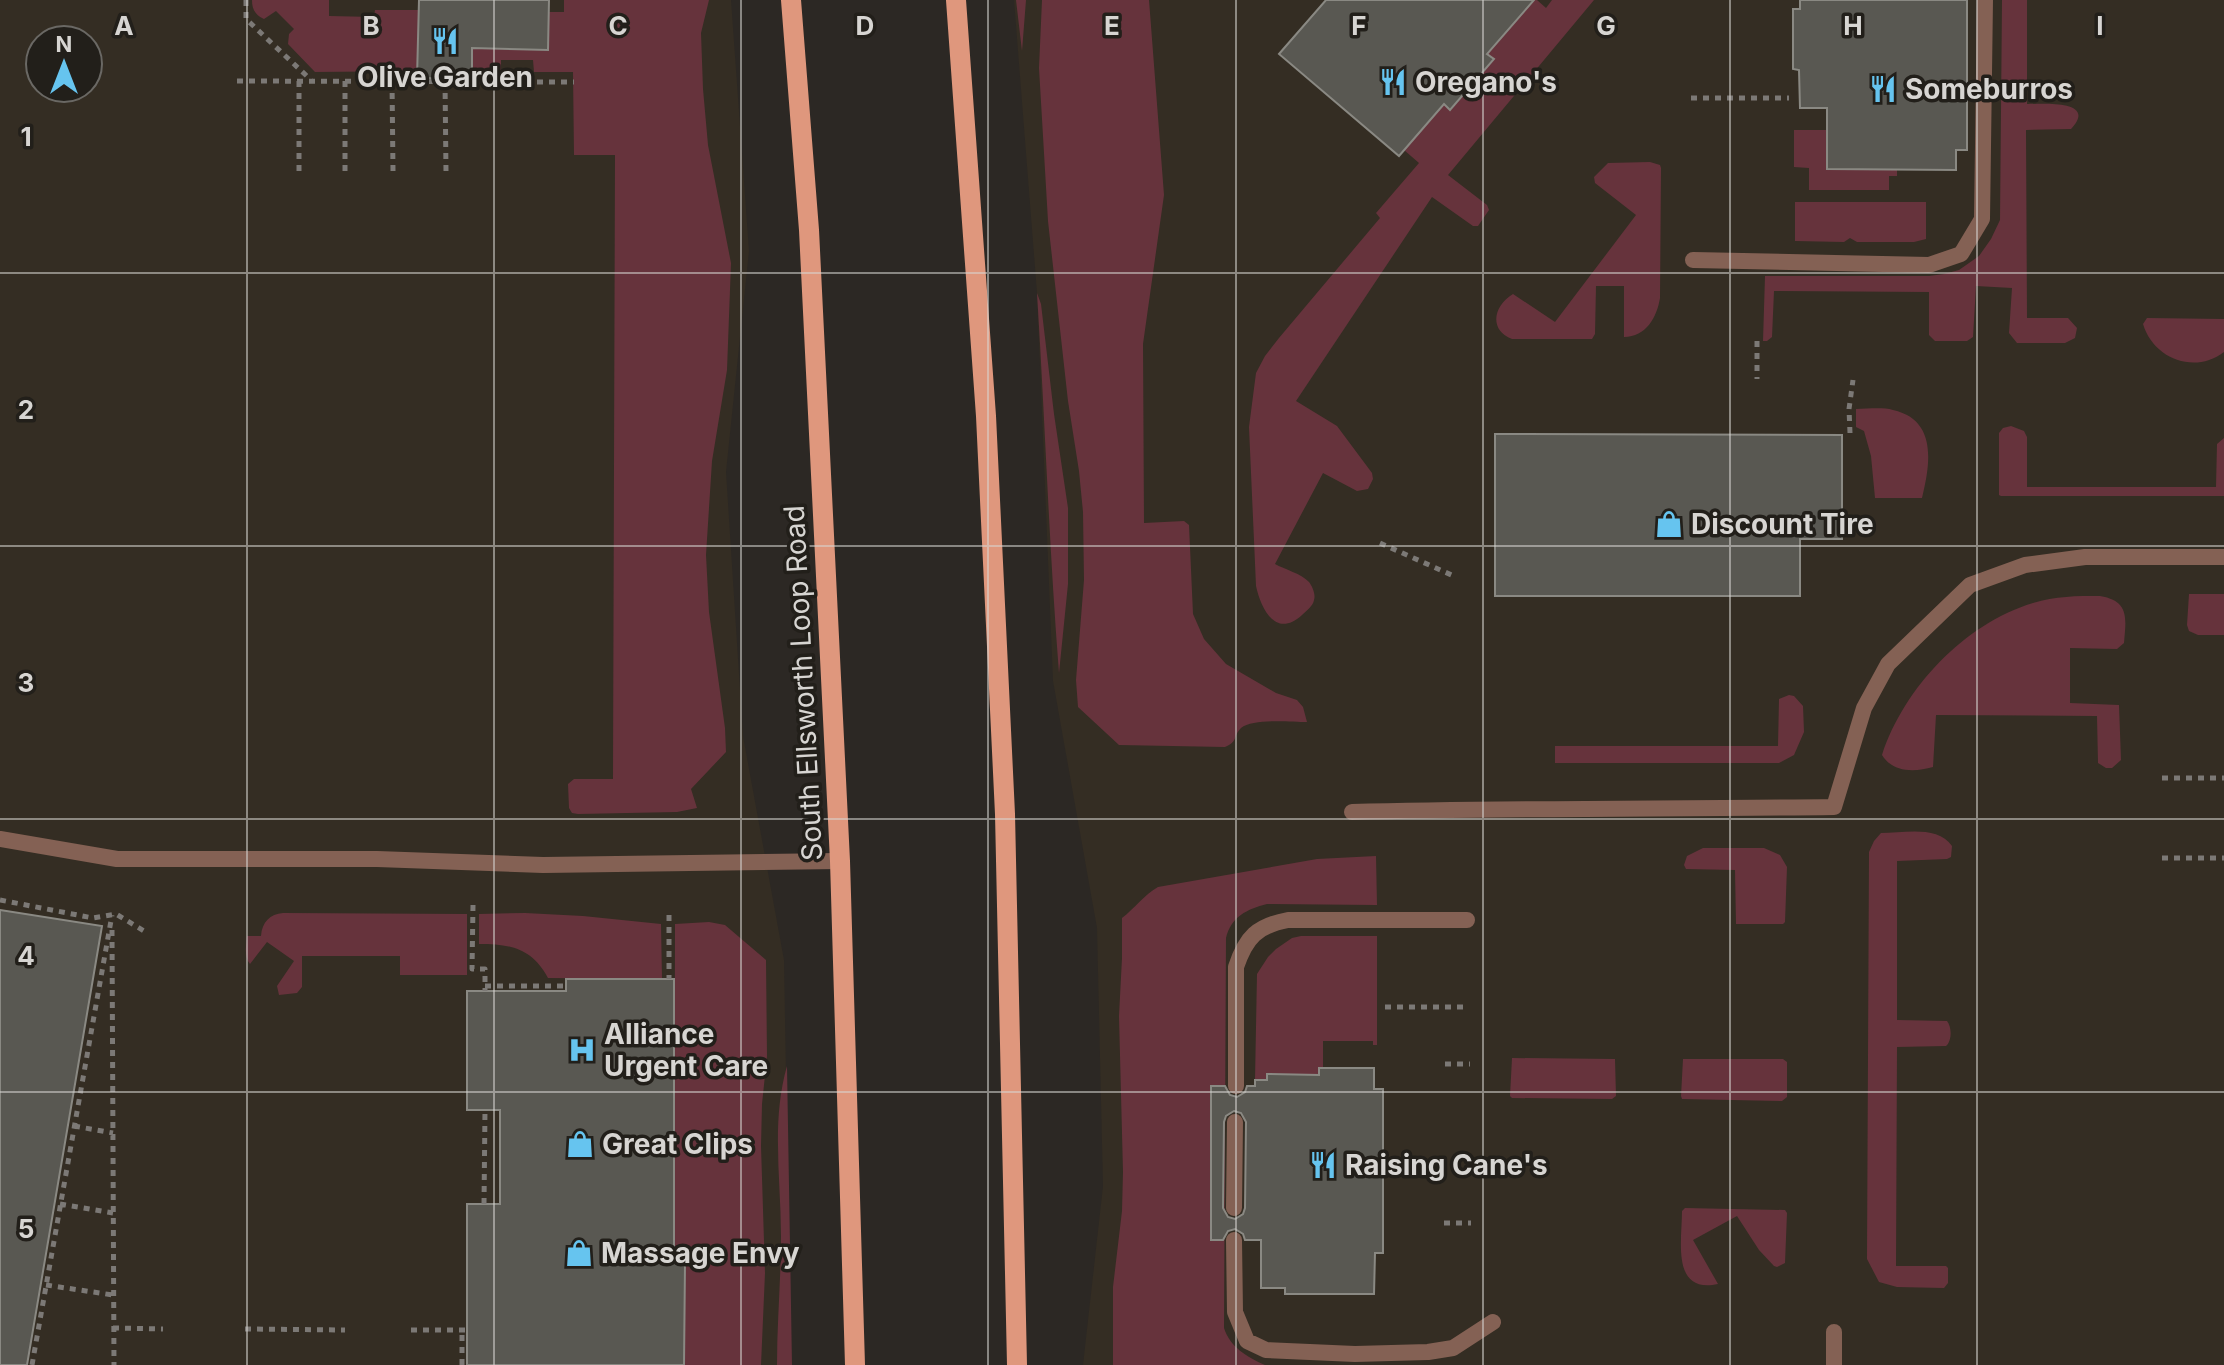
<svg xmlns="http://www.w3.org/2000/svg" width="2224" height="1365" font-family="Inter,sans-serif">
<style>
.built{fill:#342d23;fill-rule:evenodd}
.green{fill:#66333c}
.building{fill:#595852;stroke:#8a8983;stroke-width:2;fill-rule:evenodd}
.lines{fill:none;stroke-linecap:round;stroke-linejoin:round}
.path{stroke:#7c7976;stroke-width:5;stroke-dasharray:6 6;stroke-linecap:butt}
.service{stroke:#846154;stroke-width:16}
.primary{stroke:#df977d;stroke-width:20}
.grid{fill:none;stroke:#d7d5d2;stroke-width:2;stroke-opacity:0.55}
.labels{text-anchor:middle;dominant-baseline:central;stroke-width:7;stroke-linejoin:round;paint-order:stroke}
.poi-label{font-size:28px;font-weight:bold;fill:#d7d5d2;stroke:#221f1a;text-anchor:start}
.street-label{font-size:28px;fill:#d7d5d2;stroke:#221f1a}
.grid-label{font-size:26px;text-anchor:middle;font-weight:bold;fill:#d7d5d2;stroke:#221f1a;stroke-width:7;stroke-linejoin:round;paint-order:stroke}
</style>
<rect width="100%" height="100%" fill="#2c2824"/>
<path class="built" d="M0 0H731L749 251 726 472 743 736 784 960 791 1365H0ZM40 40H88V88H40Z
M1014 0H2224V1365H1083L1103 1186 1097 928 1053 681 1037 293Z"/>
<path class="green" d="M252 0H329V16L374 17 375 10H425L418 25V71L315 72 288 44 289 34 294 29 276 11 264 19C255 15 252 9 252 0Z
M564 0H709L701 33 703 89 708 145 731 263 727 370 712 461 706 555 709 612 725 728 726 752 691 789 697 808 677 812 578 814 572 813 569 808 568 784 574 779H613L615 155H574L573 72H534L533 60H501V71H472V34L495 49 547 50 548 12H564Z
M1016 0H1026L1022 51Z
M1042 0H1149L1164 195 1143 344 1144 523 1184 521 1189 525 1193 614 1204 639 1226 664 1276 693 1297 700 1303 707 1307 722C1291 722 1253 718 1241 728 1233 736 1238 742 1225 747L1119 745 1078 707 1076 680 1084 580 1083 512 1079 471 1068 401 1048 221 1039 68Z
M1534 0H1537L1546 8 1552 0H1594L1448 175 1487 205 1489 210 1478 226H1473L1432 197 1296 401 1337 426 1372 473 1373 479 1368 489 1357 491 1323 473 1275 564C1284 569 1302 574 1309 582 1312 586 1316 594 1314 600 1313 606 1307 610 1302 615 1276 639 1261 609 1256 586L1249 427 1256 373 1265 356 1279 338 1380 218 1376 213 1419 163 1404 150 1444 104 1451 110 1493 60 1487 54Z
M2002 0H2027V104C2040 104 2099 99 2071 129L2026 130 2027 318H2068L2077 328 2075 338 2065 343H2017L2009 333 2012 288 1976 286 1973 337 1967 341H1935L1929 335V292L1774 291 1772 337 1767 341H1763L1765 276H1929L1944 274 1959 270 1979 256 1991 239 2000 220Z
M1794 130H1827V169H1897V176H1889V190H1809V168L1794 167Z
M1650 162 1660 165 1661 168 1660 298C1657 317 1646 337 1624 337V286H1596L1595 334 1592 339H1512C1488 330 1494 305 1513 294L1555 322 1636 215 1595 183 1594 177 1608 163Z
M1795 202H1926V239L1914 242H1857L1850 238 1844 242 1795 241Z
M1037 293 1041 304 1054 414 1068 508V584L1059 673C1049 546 1045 420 1037 293Z
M2147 318 2224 319V352C2194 375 2153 358 2143 324Z
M1856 409C1868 409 1882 407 1893 410 1938 420 1930 465 1922 498H1875L1871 456 1864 431 1856 427Z
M2011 426 2024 431 2027 437V487H2216L2217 444 2224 438V496H2001L1999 495V433L2003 428Z
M2189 594H2224V635H2198L2189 631 2187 625Z
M2100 596C2130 601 2126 619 2124 643L2117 649 2070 648V703L2119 705 2121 760 2112 768H2106L2098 763 2097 716 1936 715 1933 767C1915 772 1893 773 1882 755 1904 688 1964 624 2033 603 2055 596 2077 596 2100 596Z
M1789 695 1794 696 1803 706 1804 732 1794 755 1779 763H1555V746H1778L1779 699Z
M1881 833C1904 833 1938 825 1952 846L1951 857 1947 859 1897 861V1020L1947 1021C1952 1027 1952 1041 1946 1046L1897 1047 1896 1266H1946L1948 1268V1283L1944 1288 1897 1287 1879 1282 1867 1259 1869 852 1874 841Z
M1703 848H1764L1780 855 1787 867 1785 922 1783 924H1736L1735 870 1686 869 1684 865 1687 856Z
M1376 856 1377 905 1267 904C1247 909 1231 917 1226 938L1224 1328C1230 1347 1247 1357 1265 1365H1113V1287L1122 1211 1123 1172 1119 1016 1122 958V918C1135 908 1144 895 1158 887L1317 859Z
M283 913 467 914V975H400V956H302V987L297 993 279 995 277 986 294 961 267 942 250 964C244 957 246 946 247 936H261C262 922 270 914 283 913Z
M525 913 583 916 661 924 662 979 548 978C532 948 510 944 479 944V914Z
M709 922 725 925 766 960 767 1056 762 1104 761 1146 765 1273 761 1365H674L675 924Z
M1301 936H1377V1045H1373V1041H1323V1068H1319V1075L1255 1080 1257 974 1268 957 1276 949 1292 938Z
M1512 1058 1615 1059 1616 1096 1612 1099 1512 1098 1510 1096Z
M1683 1059H1783L1787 1062V1097L1782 1101 1682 1099 1681 1096Z
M787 1066 792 1365H777C777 1322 781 1279 781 1236 781 1179 771 1122 787 1066Z
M1685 1208 1785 1210 1787 1213 1785 1263 1777 1267 1774 1266 1759 1250 1737 1216 1693 1240 1718 1284C1671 1294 1682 1241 1682 1211Z"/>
<path class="building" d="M419 0H549L548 50 472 48V79L417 78Z
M1326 0H1534L1487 54 1494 59 1450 110 1444 104 1399 156 1279 54Z
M1800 0H1967V150H1956V170L1827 169V108H1800L1799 70 1793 69V9H1800Z
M1495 434 1842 435V539H1800V596H1495Z
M0 910 102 926 27 1365H0Z
M566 979H674V1263H685L684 1365H467V1204H500V1110H467V991H566Z
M1319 1068H1374V1089H1383V1253H1375L1374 1294H1285V1288H1261V1240H1245L1243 1234 1235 1229 1228 1231 1223 1240H1211V1086H1225L1230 1095 1237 1097 1245 1092 1247 1086H1255V1080H1267V1074L1319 1075ZM1234 1111 1241 1113 1246 1122 1245 1208 1243 1214 1235 1219 1228 1217 1223 1208 1224 1122 1226 1116Z"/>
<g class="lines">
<path class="path" d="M246 0V19L311 80
M237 81 574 82
M299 81V171
M345 81V171
M392 81 393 171
M445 81 446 172
M1691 98H1789
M1757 341V379
M1850 433 1849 409 1853 380
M1380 543 1456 577
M2162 778H2224
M2162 858H2224
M0 900 93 918 116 914 144 931
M473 905 472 969H485V991
M669 915V979
M112 930 114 1365
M485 986H566
M1385 1007H1469
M1445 1064H1470
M74 1126 113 1133
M60 1204 113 1213
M484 1204 485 1110
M1444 1223H1471
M669 1250V1263
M46 1285 113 1295
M113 1328 163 1329
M245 1329 345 1330
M411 1330H467
M32 1365 112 915
M462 1365V1330"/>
<path class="service" d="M1693 260 1929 265 1961 254 1982 219 1985 0
M1352 812C1513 808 1674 809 1834 807L1864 708 1888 664 1970 585 2025 565 2085 557H2224
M0 839 117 859H377L543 865 840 861
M1236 1086V967C1246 937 1257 926 1288 920H1467
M1234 1208 1235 1122
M1234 1240 1235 1312 1247 1341 1266 1350 1355 1354 1428 1352 1453 1348 1493 1322
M1834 1332V1365"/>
<path class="primary" d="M791 0 809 230 840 861 855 1365
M956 0 986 416 1005 814 1017 1365"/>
</g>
<path class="grid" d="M247 0V1365M494 0V1365M741 0V1365M988 0V1365M1236 0V1365M1483 0V1365M1730 0V1365M1977 0V1365M0 273H2224M0 546H2224M0 819H2224M0 1092H2224"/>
<defs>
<g id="restaurant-bare" transform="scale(2.16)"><path d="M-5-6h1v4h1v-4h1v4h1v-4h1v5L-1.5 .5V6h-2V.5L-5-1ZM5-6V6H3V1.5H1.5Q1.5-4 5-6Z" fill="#66c4ef" stroke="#221f1a" stroke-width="2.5" paint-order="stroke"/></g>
<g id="shop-bare" transform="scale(2.16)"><path d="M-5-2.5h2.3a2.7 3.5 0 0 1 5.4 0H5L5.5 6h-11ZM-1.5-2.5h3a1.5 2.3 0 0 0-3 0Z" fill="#66c4ef" stroke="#221f1a" stroke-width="2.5" paint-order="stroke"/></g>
<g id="hospital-bare" transform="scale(2.16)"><path d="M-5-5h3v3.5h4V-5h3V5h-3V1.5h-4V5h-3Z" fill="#66c4ef" stroke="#221f1a" stroke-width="2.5" paint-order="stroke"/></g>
</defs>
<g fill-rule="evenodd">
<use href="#restaurant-bare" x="445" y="41"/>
<use href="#restaurant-bare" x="1393" y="82"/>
<use href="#restaurant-bare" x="1883" y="89"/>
<use href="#shop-bare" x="1669" y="524"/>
<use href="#hospital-bare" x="582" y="1050"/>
<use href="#shop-bare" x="580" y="1144"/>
<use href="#restaurant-bare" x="1323" y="1165"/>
<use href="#shop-bare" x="579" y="1253"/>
</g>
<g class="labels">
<g class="poi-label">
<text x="445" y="77" text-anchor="middle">Olive Garden</text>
<text x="1415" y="82">Oregano's</text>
<text x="1905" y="89">Someburros</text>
<text x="1691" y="524">Discount Tire</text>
<text x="604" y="1034">Alliance<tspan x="604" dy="32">Urgent Care</tspan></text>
<text x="602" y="1144">Great Clips</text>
<text x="1345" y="1165">Raising Cane's</text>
<text x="601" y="1253">Massage Envy</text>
</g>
<g class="street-label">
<text transform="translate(803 683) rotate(-93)">South Ellsworth Loop Road</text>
</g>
</g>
<g class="grid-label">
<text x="124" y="35">A</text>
<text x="371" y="35">B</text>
<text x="618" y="35">C</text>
<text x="865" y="35">D</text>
<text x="1112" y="35">E</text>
<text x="1359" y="35">F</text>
<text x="1606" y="35">G</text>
<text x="1853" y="35">H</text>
<text x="2100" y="35">I</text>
<text x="26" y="146">1</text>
<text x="26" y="419">2</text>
<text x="26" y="692">3</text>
<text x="26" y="965">4</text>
<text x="26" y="1238">5</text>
</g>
<g transform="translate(64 64)"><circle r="38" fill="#221f1a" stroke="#6a6864" stroke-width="2"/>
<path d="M0-6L14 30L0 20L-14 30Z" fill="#66c4ef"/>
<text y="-12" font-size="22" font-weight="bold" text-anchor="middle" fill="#d7d5d2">N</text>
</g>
</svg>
